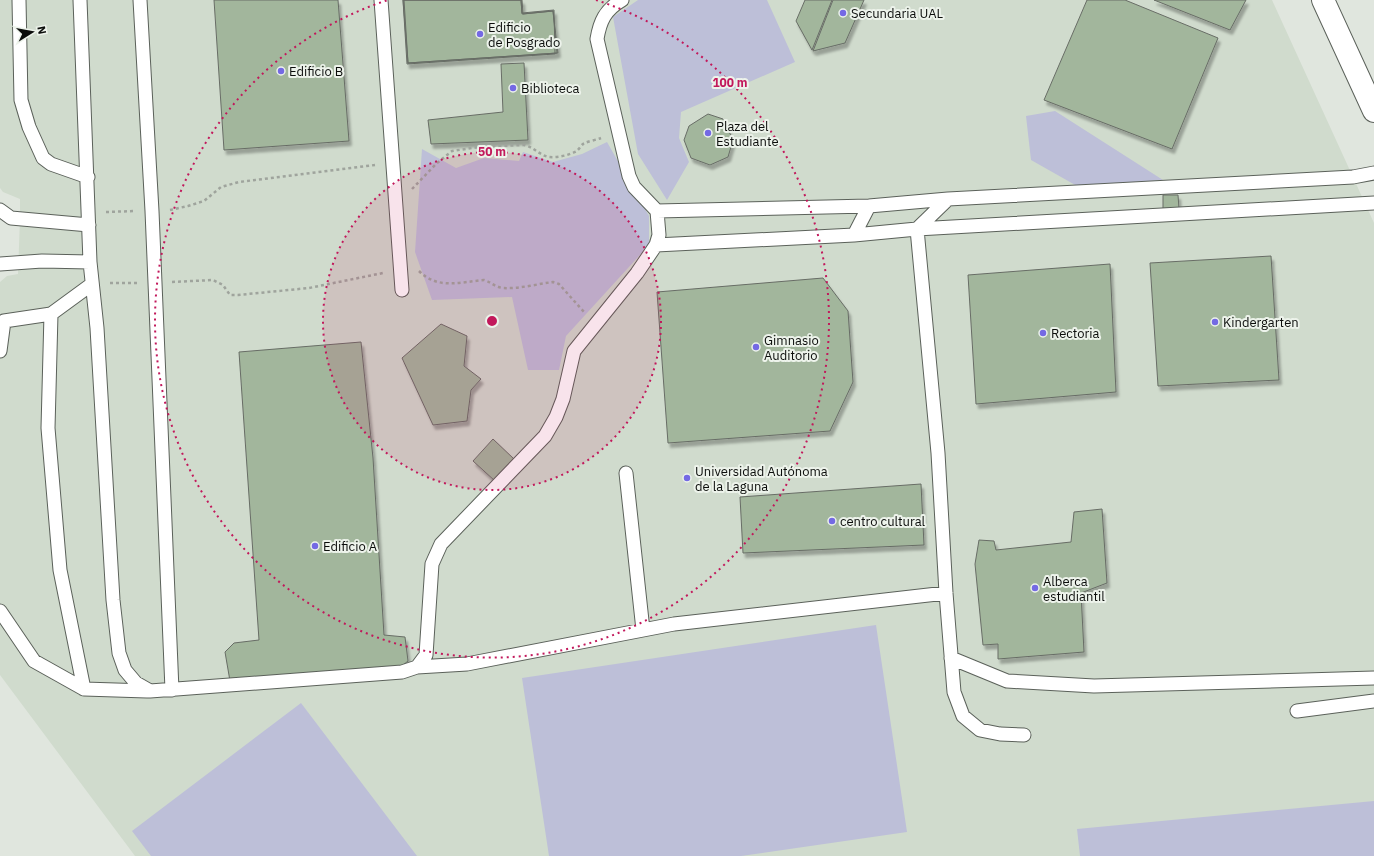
<svg xmlns="http://www.w3.org/2000/svg" width="1374" height="856" font-family="'IBM Plex Sans',sans-serif">
<style>
.built{fill:#d0dbcd}
.green{fill:#bdbfd8}
.building{fill:#a2b69c;stroke:#686d66;filter:url(#shadow)}
.lines{fill:none;stroke-linecap:round;stroke-linejoin:round}
.lane-casing{stroke:#5b615a;stroke-width:15}
.secondary-casing{stroke:#5b615a;stroke-width:24}
.path{stroke:#9fa49d;stroke-width:2.5;stroke-dasharray:3 3;stroke-linecap:butt}
.lane{stroke:#fff;stroke-width:13}
.secondary{stroke:#fff;stroke-width:22}
.ring{fill:none;stroke:#c2185b;stroke-width:2;stroke-dasharray:2 4}
.poi-dot{fill:#7469e4;stroke:#edf3eb;stroke-width:1.5}
.labels{text-anchor:middle;dominant-baseline:central;stroke-width:4;stroke-linejoin:round;paint-order:stroke}
.poi-label{font-size:13px;fill:#0b0d0b;stroke:#edf3eb;text-anchor:start}
.centre{fill:#c2185b;stroke:#edf3eb;stroke-width:2}
.ring-label{font-size:12px;text-anchor:middle;font-weight:bold;fill:#c2185b;stroke:#edf3eb;stroke-width:4;stroke-linejoin:round;paint-order:stroke}
</style>
<defs>
<filter id="shadow"><feDropShadow dx="2.5" dy="4.5" stdDeviation="1" flood-color="#0004"/></filter>
</defs>
<rect width="100%" height="100%" fill="#e0e6de"/>
<path class="built" d="M0 0H1272L1374 223V856H135L0 675V282L7 276 18 274 20 219V199L3 192 0 188Z"/>
<path class="green" d="M638 0H767L795 62 681 112 679 138 689 162 667 200 638 154 613 17Z
M1055 111 1163 180 1077 186 1031 160 1026 116Z
M607 142 649 216V245L566 336 559 370H528L512 297 432 300 415 252 422 149 456 168 484 158 519 161 523 152 553 162 582 154Z
M876 625 907 832 741 856H549L522 678Z
M301 703 417 856H151L132 831Z
M1374 801V856H1080L1077 829Z"/>
<path class="building" d="M214 0H338L349 141 224 150Z
M403 0H522L523 14 553 11 558 53 408 63Z
M403 0H521L522 13 554 10 555 54 407 64Z
M404 0H521L522 14 553 11 557 53 408 63Z
M805 0H832L812 50 796 21Z
M833 0H864L845 43 813 51Z
M1087 0H1125L1218 38 1172 149 1044 100Z
M1154 0H1246L1230 30Z
M524 63 528 140 431 144 428 120 503 112 501 64Z
M708 114 723 119 733 140 728 157 710 165 691 158 684 140 689 126Z
M1163 195H1178L1179 209H1163Z
M1271 256 1279 380 1158 386 1150 263Z
M1110 264 1116 392 976 404 968 275Z
M823 278 848 311 853 382 830 431 668 443 657 292Z
M441 324 467 336 464 366 481 379 471 390 467 421 433 425 402 358Z
M361 342 373 458 384 635 405 637 408 661 398 669 230 681 225 652 234 643 259 640 239 352Z
M493 439 514 459 495 481 473 461Z
M921 484 924 545 743 553 740 497Z
M1102 509 1107 583 1081 593 1084 652 998 659V644L983 645 975 564 979 540 994 541 996 550 1071 542 1074 512Z"/>
<g class="lines">
<g class="lane-casing">
<path id="lane" d="M19 0 21 100 29 127 43 158 51 164 88 177
M80 0 90 262 97 328 113 600 119 653 125 670 136 683 150 691 402 672 417 667 426 655 432 564 441 544 545 436 556 417 563 399 574 351 637 273 656 245 659 235 657 211 634 187 629 176 597 39C600 21 605 10 622 0
M140 0 152 211 172 690
M381 0 402 290
M948 199 917 229 938 453 946 593 954 692 963 716 980 730 1000 734 1024 735
M0 210 11 218 89 225
M657 211 869 206 948 199 1353 177 1374 173
M854 235 869 206
M656 245 854 235 917 229 1374 203
M0 264 42 261 90 262
M92 284 51 314 48 428 60 570 84 689 147 691
M0 351 4 321 51 314
M626 473 643 630
M0 611 34 661 84 689
M951 658 1007 681 1094 686 1374 678
M417 667 467 664 674 624 946 593
M1297 711 1374 701"/>
</g>
<g class="secondary-casing">
<path id="secondary" d="M1323 0 1374 111"/>
</g>
<path class="path" d="M412 189 437 163 452 151 479 147 524 145C534 147 539 155 549 157 558 158 569 155 577 151 579 149 581 146 583 144 588 141 596 140 601 138
M170 210 188 206 204 201 221 187 239 182 375 165
M106 212 135 211
M419 271C438 290 460 282 484 280 491 282 495 287 503 288 519 289 537 284 553 282L559 284 584 312
M172 282 213 280 223 285 230 295H238L309 288 383 273
M110 283H137"/>
<use href="#lane" class="lane"/>
<use href="#secondary" class="secondary"/>
</g>
<circle cx="492" cy="321" r="169" fill="#c2185b" fill-opacity=".12"/>
<g class="ring">
<circle cx="492" cy="321" r="169"/>
<path d="M596 0A337 337 0 1 1 388 0"/>
</g>
<g class="poi-dot">
<circle cx="843" cy="13" r="4"/>
<circle cx="480" cy="34" r="4"/>
<circle cx="281" cy="71" r="4"/>
<circle cx="513" cy="88" r="4"/>
<circle cx="708" cy="133" r="4"/>
<circle cx="1215" cy="322" r="4"/>
<circle cx="1043" cy="333" r="4"/>
<circle cx="756" cy="347" r="4"/>
<circle cx="687" cy="478" r="4"/>
<circle cx="832" cy="521" r="4"/>
<circle cx="315" cy="546" r="4"/>
<circle cx="1035" cy="588" r="4"/>
</g>
<g class="labels">
<g class="poi-label">
<text x="851" y="13">Secundaria UAL</text>
<text x="488" y="27">Edificio<tspan x="488" dy="15">de Posgrado</tspan></text>
<text x="289" y="71">Edificio B</text>
<text x="521" y="88">Biblioteca</text>
<text x="716" y="126">Plaza del<tspan x="716" dy="15">Estudiante</tspan></text>
<text x="1223" y="322">Kindergarten</text>
<text x="1051" y="333">Rectoria</text>
<text x="764" y="340">Gimnasio<tspan x="764" dy="15">Auditorio</tspan></text>
<text x="695" y="471">Universidad Autónoma<tspan x="695" dy="15">de la Laguna</tspan></text>
<text x="840" y="521">centro cultural</text>
<text x="323" y="546">Edificio A</text>
<text x="1043" y="581">Alberca<tspan x="1043" dy="15">estudiantil</tspan></text>
</g>
</g>
<circle cx="492" cy="321" r="6" class="centre"/>
<g class="ring-label">
<text x="730" y="87">100 m</text>
<text x="492" y="156">50 m</text>
</g>
<g transform="translate(32 32) rotate(79)" stroke="#edf3eb" stroke-width="3" paint-order="stroke">
<path d="M0-3L7 15L0 10L-7 15Z" fill="#0b0d0b"/>
<text y="-6" font-size="11" font-weight="bold" text-anchor="middle" fill="#0b0d0b">N</text>
</g>
</svg>
